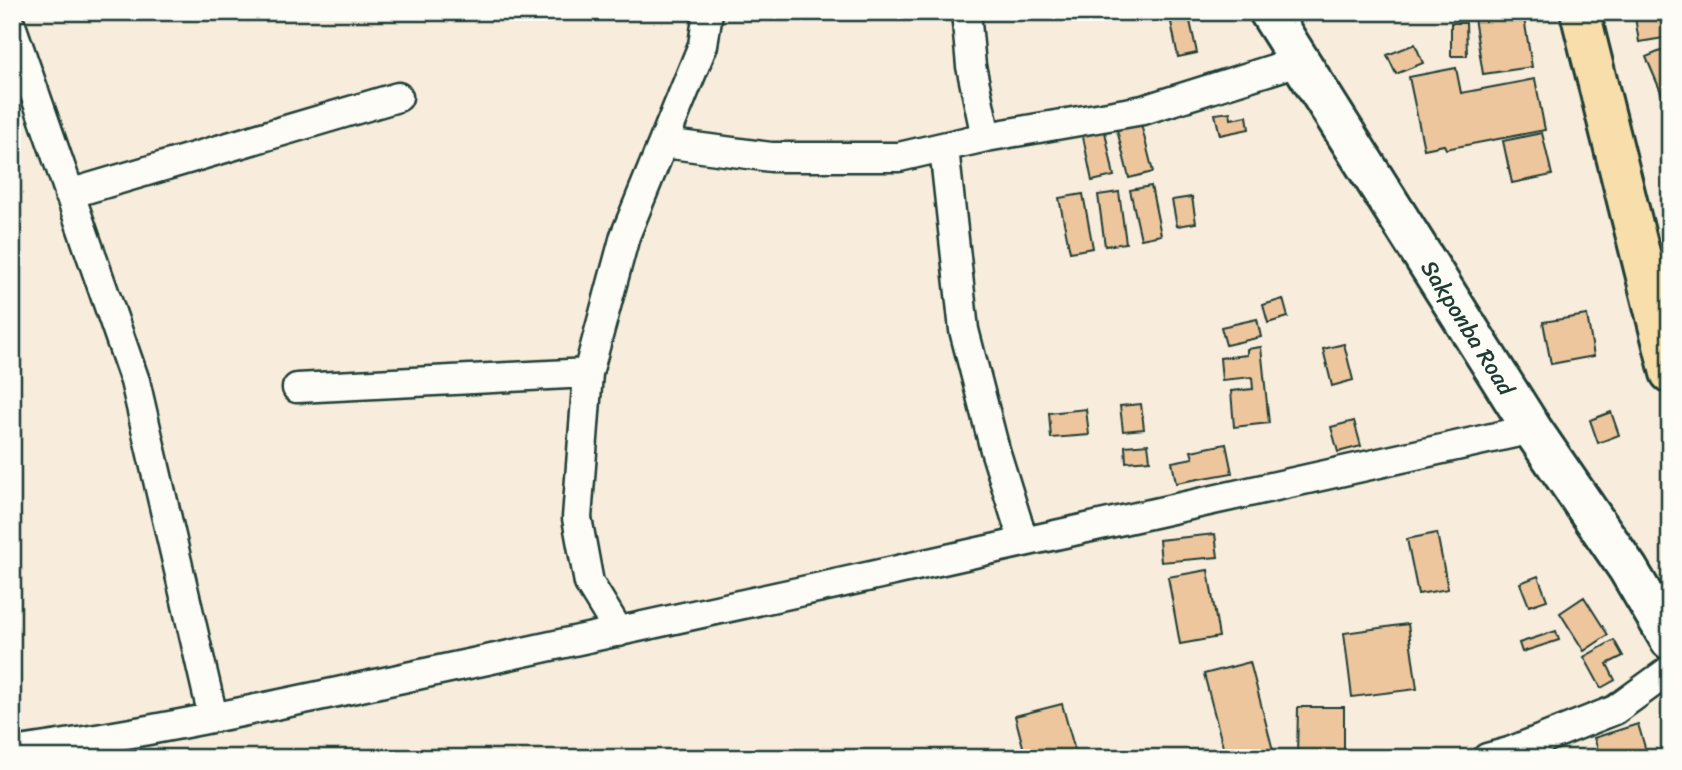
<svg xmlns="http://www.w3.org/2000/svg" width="1682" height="770" font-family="Sriracha,sans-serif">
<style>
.building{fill:#edc69d;stroke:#1f3d34;stroke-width:2}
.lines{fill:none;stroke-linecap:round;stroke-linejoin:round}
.service-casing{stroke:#1f3d34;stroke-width:19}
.minor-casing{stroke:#1f3d34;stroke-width:33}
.secondary-casing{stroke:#1f3d34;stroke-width:44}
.trunk-casing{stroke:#1f3d34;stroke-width:44}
.service{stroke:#fdfcf7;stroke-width:14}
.minor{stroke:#fdfcf7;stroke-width:28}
.secondary{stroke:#fdfcf7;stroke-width:38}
.trunk{stroke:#f8deab;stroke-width:38}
.labels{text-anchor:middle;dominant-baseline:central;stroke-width:6;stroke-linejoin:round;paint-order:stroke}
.street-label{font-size:23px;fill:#1f3d34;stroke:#fdfcf7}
</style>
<rect width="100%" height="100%" fill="#f8ecdc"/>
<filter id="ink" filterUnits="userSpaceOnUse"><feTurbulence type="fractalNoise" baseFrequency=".0143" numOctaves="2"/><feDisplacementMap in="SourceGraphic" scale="14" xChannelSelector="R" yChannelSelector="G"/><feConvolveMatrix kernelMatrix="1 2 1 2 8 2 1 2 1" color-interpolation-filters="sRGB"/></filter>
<g filter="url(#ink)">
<path class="building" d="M1169 12H1188L1197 53 1178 57Z
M1473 12H1523L1532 67 1483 74Z
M1665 12 1670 37 1639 42 1635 17Z
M1451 23H1466L1467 56H1451Z
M1415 44 1423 63 1396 74 1387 55Z
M1670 47V113L1646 57Z
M1456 68 1461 93 1535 79 1545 130 1446 149 1444 145 1424 149 1409 77Z
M1230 112 1231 119 1247 116 1249 129 1220 135 1215 114Z
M1140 120 1153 172 1129 178 1116 126Z
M1103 122 1114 176 1092 181 1081 127Z
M1542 133 1552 175 1512 183 1503 141Z
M1151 186 1161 235 1141 239 1130 190Z
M1119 192 1126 243 1105 246 1098 195Z
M1083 194 1093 248 1070 252 1059 198Z
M1192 197 1196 223 1177 226 1172 200Z
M1283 299 1288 317 1268 323 1263 305Z
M1587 315 1594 356 1551 364 1543 322Z
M1257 319 1261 337 1226 345 1221 327Z
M1344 344 1353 380 1332 386 1323 349Z
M1261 347 1269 423 1234 427 1231 391 1253 389 1252 377 1222 380 1220 358 1247 355V349Z
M1141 404 1144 429 1123 431 1120 406Z
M1086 409 1089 435 1051 438 1049 413Z
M1611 412 1619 435 1598 443 1590 420Z
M1354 421 1361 446 1338 452 1331 427Z
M1148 444 1150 460 1126 462 1125 446Z
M1226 444 1232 473 1176 483 1172 462 1193 458 1191 451Z
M1437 533 1448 589 1418 594 1407 539Z
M1215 534 1218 557 1161 562 1159 540Z
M1208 570 1219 637 1180 644 1168 577Z
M1538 576 1547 600 1529 606 1520 583Z
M1584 597 1608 635 1584 651 1560 613Z
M1408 624 1417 689 1352 697 1344 633Z
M1556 631 1559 640 1522 652 1519 643Z
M1614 640 1623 656 1607 664 1615 680 1601 688 1584 657Z
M1250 662 1275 758H1226L1204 674Z
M1062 704 1077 758H1026L1015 716Z
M1298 707H1344V758H1297Z
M1638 724 1647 754 1634 758H1601L1594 738Z"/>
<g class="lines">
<g class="service-casing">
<path id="service" d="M12 89 34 93"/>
</g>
<g class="minor-casing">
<path id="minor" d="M966 12 971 66 986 137
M12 28 135 381 213 717
M664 143 771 157H899L986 137 1143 110 1299 61
M944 148 964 330 995 450 1023 540
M69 194 398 97
M297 388 588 373
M619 632 589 583 577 518 588 373 625 236 703 45 708 12
M12 752C172 730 330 693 487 660 836 586 1183 504 1532 429
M1487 758 1509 752 1615 710 1670 670"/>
</g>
<g class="secondary-casing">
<g id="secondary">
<path id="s1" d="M1269 12 1532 429 1628 569 1670 640"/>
</g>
</g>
<g class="trunk-casing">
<path id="trunk" d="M1580 12 1670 373"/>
</g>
<use href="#service" class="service"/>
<use href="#minor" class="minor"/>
<use href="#secondary" class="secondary"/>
<use href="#trunk" class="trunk"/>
</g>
</g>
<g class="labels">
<g class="street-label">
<text stroke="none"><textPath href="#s1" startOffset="373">Sakponba Road</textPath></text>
</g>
</g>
<rect width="1682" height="770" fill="none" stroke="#fdfcf7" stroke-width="42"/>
<rect x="21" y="21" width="1640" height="728" fill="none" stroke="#1f3d34" stroke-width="2.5" filter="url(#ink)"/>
</svg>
